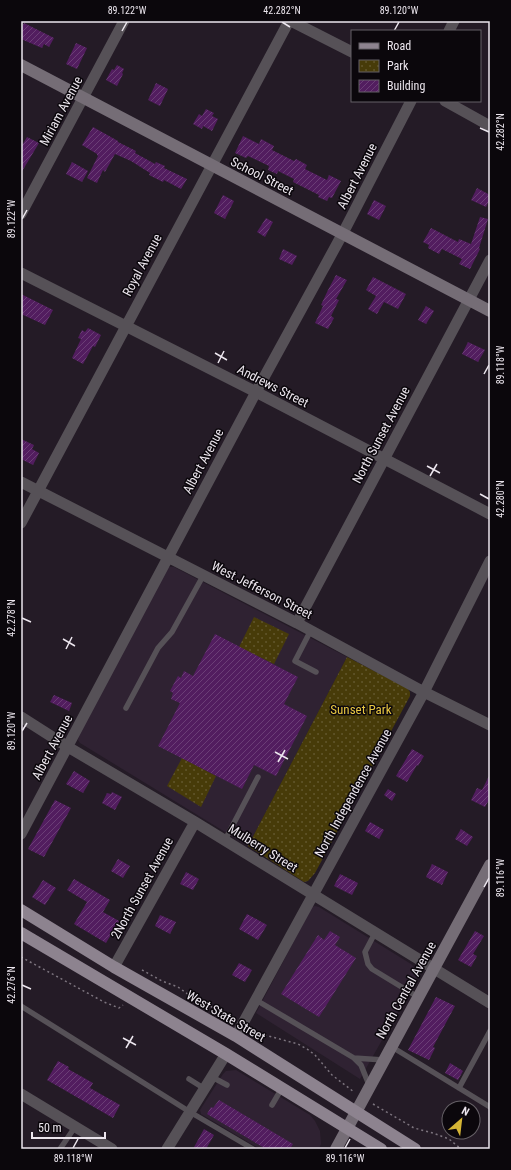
<svg xmlns="http://www.w3.org/2000/svg" width="511" height="1170" font-family="'Roboto Condensed',sans-serif">
<style>
.built{fill:#2f2232}
.park{fill:url(#park-dots)}
.building{fill:url(#building-hatch)}
.lines{fill:none;stroke-linecap:round;stroke-linejoin:round}
.path{stroke:#7c747e;stroke-width:1.5;stroke-dasharray:2 3;stroke-linecap:butt}
.lane{stroke:#565157;stroke-width:5.5}
.street{stroke:#565157;stroke-width:11}
.secondary{stroke:#756d76;stroke-width:12}
.primary{stroke:#8d838f;stroke-width:12}
.ticks{fill:none;stroke:#ece6ee;stroke-width:1.5}
.labels{text-anchor:middle;dominant-baseline:central;stroke-width:3;stroke-linejoin:round;paint-order:stroke}
.street-label{font-size:13px;fill:#ece6ee;stroke:#0b070c}
.park-label{font-size:13px;fill:#e8c742;stroke:#0b070c}
.neatline{fill:none;stroke:#ece6ee;stroke-width:1.5}
.ticks-label{font-size:10px;text-anchor:middle;fill:#ece6ee}
</style>
<defs>
<pattern id="park-dots" width="8" height="8" patternUnits="userSpaceOnUse"><rect width="8" height="8" fill="#473b09"/><path d="M2 2h.1M6 6h.1" fill="none" stroke="#62572d" stroke-width="1.8" stroke-linecap="round"/></pattern>
<pattern id="building-hatch" width="6" height="6" patternUnits="userSpaceOnUse"><rect width="6" height="6" fill="#521d5f"/><path d="M-1 1l2-2M0 6l6-6M5 7l2-2" fill="none" stroke="#6b3e76"/></pattern>
</defs>
<rect width="100%" height="100%" fill="#241b26"/>
<path class="built" d="M169 567H174L347 657 248 846 80 743 78 740 79 734 165 570Z
M315 906 319 907 411 964 416 969 418 974 416 980 360 1079 256 1013 312 907Z
M236 1070 310 1115 315 1121 320 1131 321 1144 319 1149H260L201 1114 200 1110 223 1074 226 1071Z"/>
<path class="park" d="M254 617 289 634 274 664 239 647Z
M347 657 407 688 410 692V696L315 873 308 881 304 882 248 846Z
M182 758 216 776 201 807 167 786Z"/>
<path class="building" d="M24 23 54 38 49 47 44 44 42 48 21 39V29Z
M76 43 87 48 77 69 66 64Z
M117 65 124 69 122 73 123 74 117 86 106 80 112 69 114 70Z
M156 83 168 89 160 106 148 100Z
M206 109 214 113 212 116 218 119 212 131 203 126 202 129 193 124 199 114 202 116Z
M93 127 118 141V142L136 151 135 153 155 164 156 162 165 166 164 168 187 179 181 189 164 180 163 182 149 175 150 173 131 161 115 154 105 172 103 170 97 183 87 178 98 156 97 155V154L82 145Z
M243 136 259 144 261 139 274 146 272 150 294 161 296 159 307 165 305 169 327 180 329 175 341 181 332 198 329 197 327 201 318 197 319 195 293 182 294 179 278 171 277 174 268 170 269 166 248 156 246 158 235 153Z
M27 137 39 143 21 173V147Z
M72 162 88 171 82 182 66 174Z
M477 188 490 195V199L486 207 471 200Z
M223 195 234 201 225 219 214 213Z
M374 200 386 206 379 220 367 214Z
M480 217 488 219 479 248 480 249 470 269 459 264 462 259 442 249 439 254 428 248 429 245 423 242 431 228 458 242 459 239 471 244Z
M266 218 273 222 265 237 257 232Z
M283 249 297 256 292 265 279 259Z
M336 275 347 280 336 299 339 300 331 316 334 318 328 329 315 323 323 306 321 305 328 290Z
M373 277 406 294 398 309 384 302 377 314 368 309 376 296 366 290Z
M21 294 53 310 45 325 21 314Z
M426 306 434 311 426 324 418 320Z
M88 328 101 335 95 347 93 346 83 364 72 358 81 339 78 338 82 330 85 332Z
M468 342 485 350 478 362 462 354Z
M21 439 34 445 32 449 39 453 33 465 21 459Z
M215 634 298 677 284 704 307 716 276 776 254 765 242 789 158 746 180 703 171 699 173 693 170 691 178 676 181 678 184 671 193 676Z
M54 695 72 703 69 711 50 702Z
M412 749 424 756 418 766 417 765 407 782 396 776Z
M74 771 90 781 83 793 66 784Z
M490 774V798L485 807 471 800 477 788 482 790Z
M388 789 396 794 392 801 384 795Z
M112 792 122 797 115 810 102 803 107 793 111 794Z
M55 800 71 808 44 857 28 849Z
M370 822 384 830 379 839 365 831Z
M461 829 473 837 467 846 455 839Z
M118 859 130 866 123 878 111 871Z
M432 864 448 872 442 885 426 877Z
M186 872 199 879 193 890 180 884Z
M340 874 358 883 352 895 334 886Z
M74 879 110 900 103 912 119 921 106 943 74 924 87 902 67 890Z
M43 880 56 888 45 905 32 897Z
M247 914 267 925 258 940 239 929Z
M160 915 176 922 170 934 155 926Z
M330 931 340 937 335 945 356 958 319 1017 281 994 318 935 324 940Z
M475 931 484 936 473 954 477 956 471 967 458 960Z
M239 963 252 970 245 982 232 975Z
M436 997 455 1006 433 1047 435 1048 429 1060 408 1050Z
M58 1061 69 1067 68 1069 93 1083 90 1088 120 1105 113 1118 47 1080Z
M450 1063 463 1071 458 1080 445 1073Z
M219 1100 293 1144 290 1149H266L207 1114 211 1107 213 1108Z
M204 1129 214 1135 206 1149H193Z"/>
<g class="lines">
<path class="path" d="M21 957 104 1002 119 1008 123 1005
M142 970 162 981 178 987 193 998
M197 1000 214 1008 234 1020
M250 1031 298 1044 307 1049 315 1055 332 1075 354 1092
M373 1104 414 1128 433 1133 449 1139 461 1149"/>
<path class="lane" d="M311 630 295 661 316 672
M126 708 158 648 172 632 203 576
M225 840 258 777
M375 933 365 952 368 964 372 969 418 997
M256 1000 354 1058 361 1065 369 1085
M21 1006 190 1112 253 1149
M392 1047 490 1107
M354 1058 384 1060
M212 1077 227 1085
M189 1079 205 1089
M459 1088 490 1031
M272 1105 282 1088
M60 1149 75 1127"/>
<path class="street" d="M291 21 352 52
M449 31 454 21
M445 101 490 126
M21 214 124 21
M21 273 256 392 490 514
M21 482 297 623 424 692 490 725
M21 523 289 21
M297 623 490 260
M21 717 68 747 195 822 490 1003
M21 834 256 392 343 233 411 101
M114 967 195 822
M236 1036 424 692 490 561
M21 1094 112 1149
M167 1149 226 1054"/>
<path class="secondary" d="M21 65 490 311
M336 1149 490 865"/>
<path class="primary" d="M21 910 114 967 236 1036 415 1149
M21 933 226 1054 381 1149"/>
</g>
<path class="ticks" d="M282 22 290 27M122 31 127 22M394 31 399 22M480 128 489 132M22 219 27 210M215 353 227 360M218 363 224 351M484 374 489 365M427 466 440 473M430 476 437 464M480 494 489 499M22 618 31 622M63 639 75 646M66 649 72 637M22 731 27 723M275 752 288 759M278 762 285 750M484 887 489 878M22 985 31 989M123 1038 136 1045M126 1048 133 1036M73 1148 78 1139M345 1148 350 1139"/>
<g class="labels">
<g class="street-label">
<text transform="translate(61 111) rotate(-62)">Miriam Avenue</text>
<text transform="translate(262 176) rotate(27)">School Street</text>
<text transform="translate(357 176) rotate(-63)">Albert Avenue</text>
<text transform="translate(142 265) rotate(-62)">Royal Avenue</text>
<text transform="translate(273 386) rotate(27)">Andrews Street</text>
<text transform="translate(381 435) rotate(-62)">North Sunset Avenue</text>
<text transform="translate(203 461) rotate(-62)">Albert Avenue</text>
<text transform="translate(262 590) rotate(27)">West Jefferson Street</text>
<text transform="translate(52 747) rotate(-62)">Albert Avenue</text>
<text transform="translate(353 793) rotate(-61)">North Independence Avenue</text>
<text transform="translate(263 848) rotate(32)">Mulberry Street</text>
<text transform="translate(142 888) rotate(-61)">2North Sunset Avenue</text>
<text transform="translate(406 990) rotate(-61)">North Central Avenue</text>
<text transform="translate(226 1016) rotate(30)">West State Street</text>
</g>
<g class="park-label">
<text x="361" y="709">Sunset Park</text>
</g>
</g>
<rect width="511" height="1170" fill="none" stroke="#0b070c" stroke-width="44"/>
<rect x="351" y="30" width="130" height="72" fill="#0b070c" stroke="#656066"/>
<rect x="359" y="43" width="20" height="6" fill="#8d838f" stroke="#656066"/>
<text x="387" y="50" font-size="12" fill="#ece6ee">Road</text>
<rect x="359" y="60" width="20" height="12" fill="url(#park-dots)" stroke="#656066"/>
<text x="387" y="70" font-size="12" fill="#ece6ee">Park</text>
<rect x="359" y="80" width="20" height="12" fill="url(#building-hatch)" stroke="#656066"/>
<text x="387" y="90" font-size="12" fill="#ece6ee">Building</text>
<g transform="translate(461 1120) rotate(28)"><circle r="19" fill="#0b070c" stroke="#656066"/>
<path d="M0-3L7 15L0 10L-7 15Z" fill="#d5b535"/>
<text y="-6" font-size="11" font-weight="bold" text-anchor="middle" fill="#ece6ee">N</text>
</g>
<path d="M32 1132v6h73v-6" fill="none" stroke="#ece6ee" stroke-width="2"/>
<text x="38" y="1132" font-size="12" fill="#ece6ee" stroke="#0b070c" stroke-width="3" paint-order="stroke">50 m</text>
<rect x="22" y="22" width="467" height="1126" class="neatline"/>
<g class="ticks-label">
<text x="127" y="14">89.122°W</text>
<text x="282" y="14">42.282°N</text>
<text x="399" y="14">89.120°W</text>
<text transform="translate(500 132) rotate(-90)" y="4">42.282°N</text>
<text transform="translate(11 219) rotate(-90)" y="4">89.122°W</text>
<text transform="translate(500 365) rotate(-90)" y="4">89.118°W</text>
<text transform="translate(500 499) rotate(-90)" y="4">42.280°N</text>
<text transform="translate(11 618) rotate(-90)" y="4">42.278°N</text>
<text transform="translate(11 731) rotate(-90)" y="4">89.120°W</text>
<text transform="translate(500 878) rotate(-90)" y="4">89.116°W</text>
<text transform="translate(11 985) rotate(-90)" y="4">42.276°N</text>
<text x="73" y="1162">89.118°W</text>
<text x="345" y="1162">89.116°W</text>
</g>
</svg>
